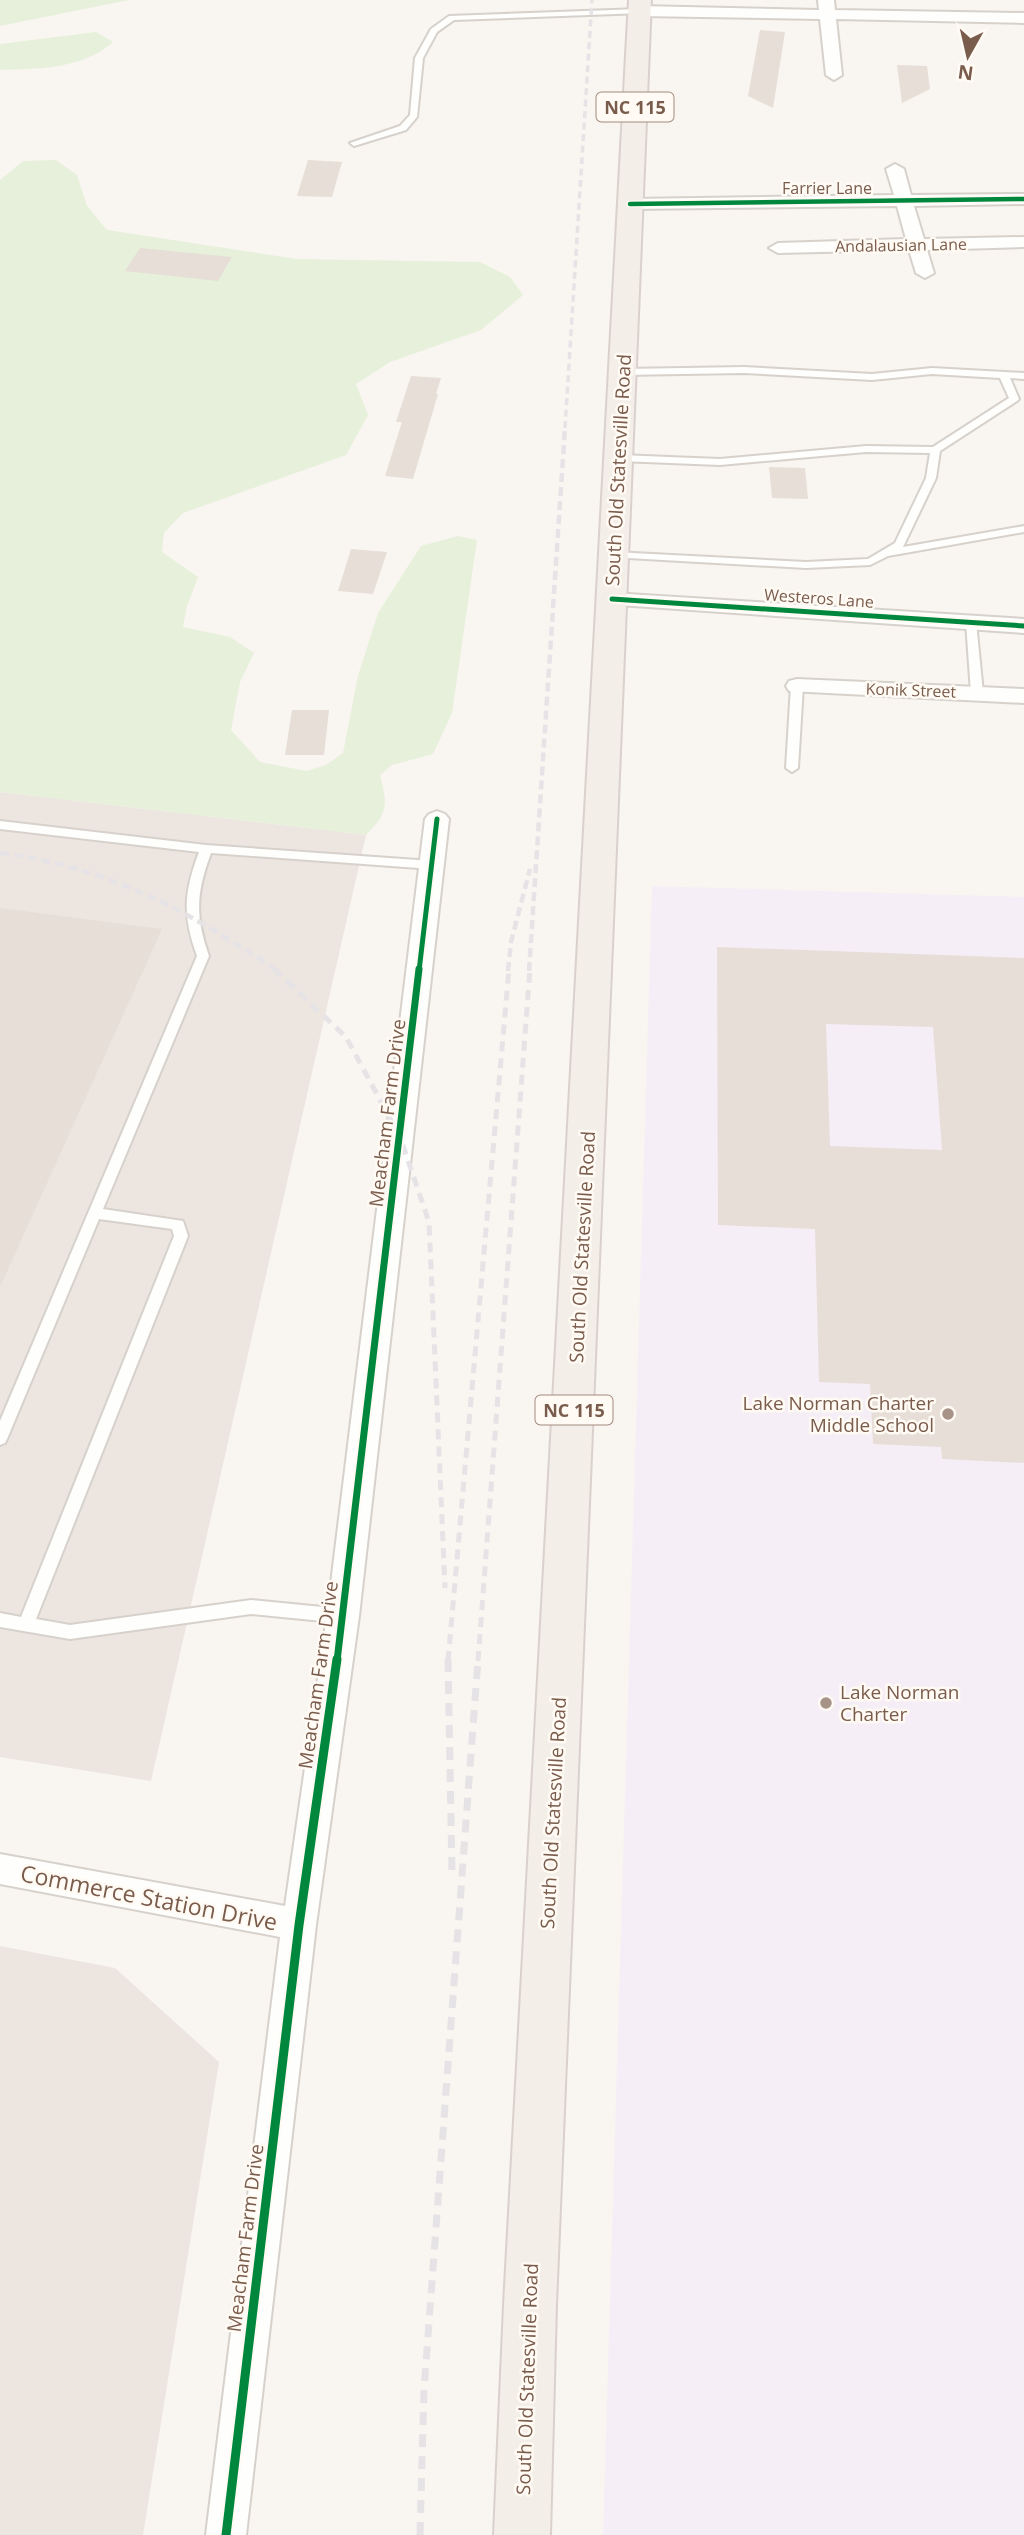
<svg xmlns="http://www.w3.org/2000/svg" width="1024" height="2535" font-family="'Open Sans',sans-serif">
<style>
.industrial{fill:#ede5e0}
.education{fill:#f6eef6}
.green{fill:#e7f0db}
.building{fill:#e6ded7;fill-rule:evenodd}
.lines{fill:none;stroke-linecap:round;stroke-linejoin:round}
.lane-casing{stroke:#d7d1cb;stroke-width:4}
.street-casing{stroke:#d7d1cb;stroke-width:4}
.primary-casing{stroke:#dad1cc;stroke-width:4}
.lane{fill:#fefefd;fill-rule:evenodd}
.street{fill:#fefefd;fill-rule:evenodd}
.primary{fill:#f3eee8;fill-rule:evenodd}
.rail-far3{stroke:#e6e3e7;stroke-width:3.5;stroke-dasharray:7 4.5;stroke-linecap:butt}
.rail-far2{stroke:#e6e3e7;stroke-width:4.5;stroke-dasharray:9 5;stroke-linecap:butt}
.rail-far1{stroke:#e6e3e7;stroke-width:5;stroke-dasharray:10 7;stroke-linecap:butt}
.rail{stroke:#e6e3e7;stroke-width:7;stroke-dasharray:13 9;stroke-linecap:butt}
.cycleway-far3-casing{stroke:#fffaf3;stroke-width:7}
.cycleway-far2-casing{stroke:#fffaf3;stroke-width:9}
.cycleway-far1-casing{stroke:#fffaf3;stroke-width:11}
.cycleway-casing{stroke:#fffaf3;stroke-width:13}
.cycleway-far3{stroke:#00873e;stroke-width:4.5}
.cycleway-far2{stroke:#00873e;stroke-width:5}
.cycleway-far1{stroke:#00873e;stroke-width:7}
.cycleway{stroke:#00873e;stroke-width:9}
.poi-dot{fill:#a69286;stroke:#fffaf3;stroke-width:2.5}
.labels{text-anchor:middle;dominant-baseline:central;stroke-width:5;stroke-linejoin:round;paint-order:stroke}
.far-street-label{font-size:16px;fill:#7a5c4d;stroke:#fffaf3}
.shield{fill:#fffaf3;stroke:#a28b7f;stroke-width:2}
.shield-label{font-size:18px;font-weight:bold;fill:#7a5c4d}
.street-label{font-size:19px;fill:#7a5c4d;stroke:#fffaf3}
.poi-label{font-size:19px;fill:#7a5c4d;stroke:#fffaf3;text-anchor:end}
.near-street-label{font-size:23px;fill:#7a5c4d;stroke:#fffaf3}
</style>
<rect width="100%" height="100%" fill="#f9f5f0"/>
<path class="industrial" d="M0 792 366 835 151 1781 0 1757Z
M0 1946 115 1968 219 2062 143 2535H0Z"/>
<path class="education" d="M652 886 1024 897V2535H603Z"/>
<path class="green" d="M0 0H129L0 26Z
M96 32 113 42C83 69 38 69 0 70V44Z
M56 160 77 175 87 206 107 230 297 259 480 262 510 277 523 295 481 330 390 362 356 384 368 415 346 455 183 513 164 533 162 552 198 577 187 606 183 627 230 637 254 653 240 682 231 730 260 762 307 771 326 765 343 753 358 676 378 613 421 546 458 536 477 540 452 713 433 754 392 765 380 775C388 805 388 813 366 835L0 792V180L23 161Z"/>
<path class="building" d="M760 30 785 32 773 108 748 96Z
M897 65 927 66 930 89 902 103Z
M308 160 342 162 332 197 297 196Z
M140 248 232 257 218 281 125 271Z
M411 376 441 378 436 394H438L413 479 385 476 402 422H396Z
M769 467 805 468 808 499 772 498Z
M351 549 387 552 373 594 338 591Z
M292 710H329L324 755H285Z
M0 908 162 929 0 1287Z
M717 947 1024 958V1463L942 1459 941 1447 873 1444 870 1384 819 1382 815 1229 718 1225ZM826 1024 933 1027 942 1150 830 1146Z"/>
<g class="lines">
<g class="lane-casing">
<path id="lane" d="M640 9 644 11 643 13 454 20 437 32 423 58 417 117 406 130 354 146 350 143 400 126 410 115 415 58 431 29 449 16Z
M744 367 872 374 932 368 1024 373V379L1010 378 1019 399 1017 401 940 451 936 478 903 547 1024 526V532L888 556 870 565 806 568 610 557 609 555 614 552 806 562 868 559 895 543 926 478 930 453 866 452 720 465 619 461 614 458 619 455 720 459 866 446 933 447 1009 398 1000 378 932 374 872 380 744 373 623 375 618 372 623 369Z
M971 619 976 622 983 693 977 696 971 693 966 622Z
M797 683 803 686 798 768 792 772 786 768 791 686Z
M0 821 206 845 432 861 438 865 432 869 211 853C196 893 195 916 209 956L103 1209 183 1221 188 1236 36 1619 70 1625 251 1600 343 1609 349 1611 351 1616 349 1621 343 1623 251 1614 70 1639 0 1627V1613L21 1617 174 1236 172 1229 99 1219 7 1439 5 1443 0 1445V1421L197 956C182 915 184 892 199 852L0 829Z"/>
</g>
<g class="street-casing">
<path id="street" d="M818 0H834L835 10 1024 13V23L836 19 842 75 834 80 826 75 820 19 640 16 632 11 640 6 819 10Z
M895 164 904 169 911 195 1024 194V204L914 206 924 239 1024 237V247L927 250 934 273 925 278 916 273 909 250 778 253 769 248 778 243 906 239 897 206 630 209 621 204 630 199 894 195 886 169Z
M612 593 1024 619V633L604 604 601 599 604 594Z
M797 679 1024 689V703L789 691 786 686 789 681Z
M437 811 445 814 449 819 359 1616 316 1925 246 2535H206L280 1937 0 1884V1854L285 1906 327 1616 425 819 429 814Z"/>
</g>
<g class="primary-casing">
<path id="primary" d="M629 0H651L556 2305 550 2535H494L504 2305Z"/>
</g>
<use href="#lane" class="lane"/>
<use href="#street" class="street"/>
<use href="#primary" class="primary"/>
<path class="rail-far3" d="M565 428 592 0"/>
<path class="rail-far2" d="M0 853C83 863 161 896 231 941 246 951 263 959 276 971
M508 971 511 942 530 869
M529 971 565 427"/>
<path class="rail-far1" d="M274 969 346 1037 400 1137 429 1222 445 1588
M448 1661 509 969
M478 1661 530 969"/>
<path class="rail" d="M448 1659 452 1876
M420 2535 424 2390 478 1659"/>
<g class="cycleway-far3-casing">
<path id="cycleway-far3" d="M630 204 1024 199"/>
</g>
<g class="cycleway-far2-casing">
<path id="cycleway-far2" d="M612 599 1024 626
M419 971 437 819"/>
</g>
<g class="cycleway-far1-casing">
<path id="cycleway-far1" d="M337 1661 419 969"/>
</g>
<g class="cycleway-casing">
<path id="cycleway" d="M226 2535 299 1925 337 1659"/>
</g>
<use href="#cycleway-far3" class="cycleway-far3"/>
<use href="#cycleway-far2" class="cycleway-far2"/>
<use href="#cycleway-far1" class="cycleway-far1"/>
<use href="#cycleway" class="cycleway"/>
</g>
<g class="poi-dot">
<circle cx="948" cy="1414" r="7"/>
<circle cx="826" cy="1703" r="7"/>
</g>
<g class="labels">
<g class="far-street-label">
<text x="827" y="188">Farrier Lane</text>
<text transform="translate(901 245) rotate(-1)">Andalausian Lane</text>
<text transform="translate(819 598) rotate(4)">Westeros Lane</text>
<text transform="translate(911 690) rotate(2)">Konik Street</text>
</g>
<g class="shield">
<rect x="596.5" y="92.5" width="77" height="29" rx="5"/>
<rect x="535.5" y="1395.5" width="77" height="29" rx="5"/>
</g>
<g class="shield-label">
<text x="635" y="107">NC 115</text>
<text x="574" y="1410">NC 115</text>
</g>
<g class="street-label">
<text transform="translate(618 470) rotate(-87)">South Old Statesville Road</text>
<text transform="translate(387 1113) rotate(-83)">Meacham Farm Drive</text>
<text transform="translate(582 1247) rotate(-87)">South Old Statesville Road</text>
<text transform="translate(318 1675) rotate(-82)">Meacham Farm Drive</text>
<text transform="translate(553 1813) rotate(-87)">South Old Statesville Road</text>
<text transform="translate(245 2238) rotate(-83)">Meacham Farm Drive</text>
<text transform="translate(527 2379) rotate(-88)">South Old Statesville Road</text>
</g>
<g class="poi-label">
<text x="934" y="1403">Lake Norman Charter<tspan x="934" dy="22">Middle School</tspan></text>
<text x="840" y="1692" text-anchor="start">Lake Norman<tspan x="840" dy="22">Charter</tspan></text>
</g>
<g class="near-street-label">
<text transform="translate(149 1897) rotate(11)">Commerce Station Drive</text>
</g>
</g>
<g transform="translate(968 56) rotate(188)" stroke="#fffaf3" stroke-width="5" paint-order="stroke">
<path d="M0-5L12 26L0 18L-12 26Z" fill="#7a5c4d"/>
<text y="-10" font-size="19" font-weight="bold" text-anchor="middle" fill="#7a5c4d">N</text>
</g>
</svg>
